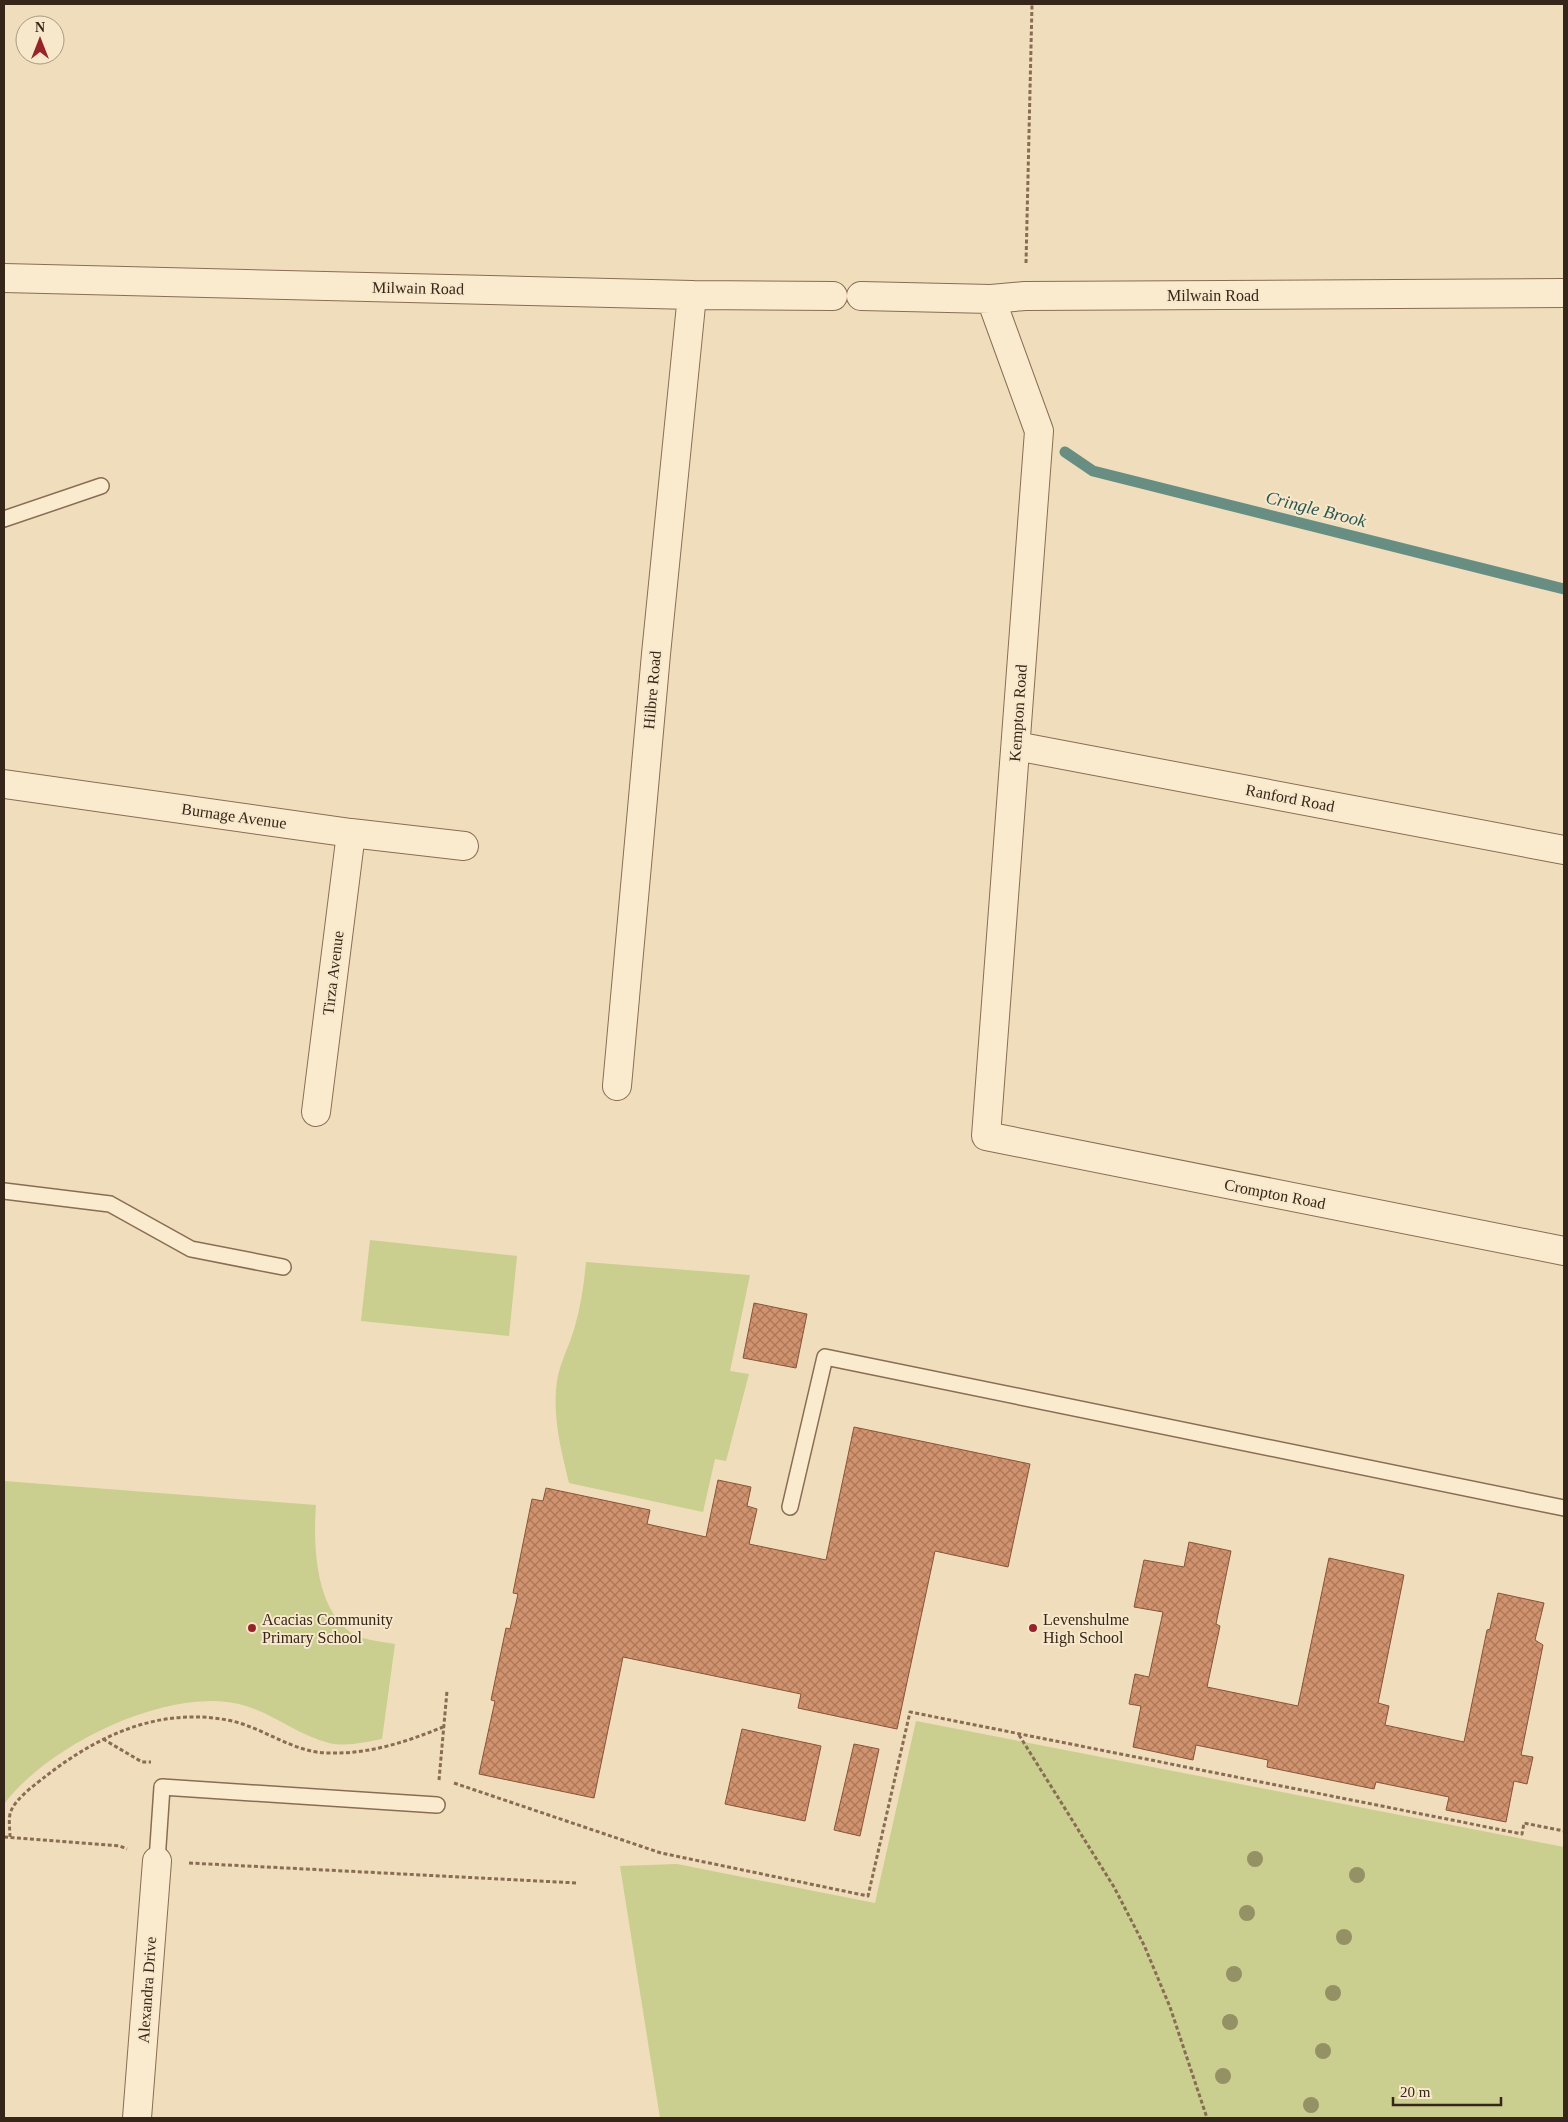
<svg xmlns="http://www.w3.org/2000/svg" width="1568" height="2122" font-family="Georgia,serif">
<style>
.park{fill:#cace8f}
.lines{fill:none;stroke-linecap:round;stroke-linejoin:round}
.stream{stroke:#678e82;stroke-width:11}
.building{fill:url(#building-cross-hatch);stroke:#885439}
.lane-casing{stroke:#886d54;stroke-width:18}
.street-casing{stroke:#886d54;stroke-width:30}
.path{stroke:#886d54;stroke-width:3;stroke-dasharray:4 2.5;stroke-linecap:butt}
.lane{stroke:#fbebce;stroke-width:15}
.street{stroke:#fbebce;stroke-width:28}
.tree{fill:#949165}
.poi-dot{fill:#9a2129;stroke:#f7e8cb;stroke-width:2}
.labels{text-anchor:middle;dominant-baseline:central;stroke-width:4;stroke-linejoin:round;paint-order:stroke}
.street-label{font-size:16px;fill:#36261a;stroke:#f7e8cb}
.poi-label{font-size:16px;fill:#36261a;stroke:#f7e8cb;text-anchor:start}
.water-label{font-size:18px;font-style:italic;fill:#285751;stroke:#f7e8cb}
</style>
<defs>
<pattern id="building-cross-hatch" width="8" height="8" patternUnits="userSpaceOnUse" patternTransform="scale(1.25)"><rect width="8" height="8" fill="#d1926e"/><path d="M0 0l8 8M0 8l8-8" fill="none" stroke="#aa775a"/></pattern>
</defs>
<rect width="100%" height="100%" fill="#f0ddbb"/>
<path class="park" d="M370 1240 517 1256 509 1336 361 1321Z
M586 1262 750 1275 730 1371 749 1374 726 1461 715 1459 703 1512 569 1483C561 1450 552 1415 557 1381 560 1362 570 1345 575 1326 581 1305 584 1284 586 1262Z
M4 1481 316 1505C313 1543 315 1607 350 1632 364 1641 380 1641 395 1644L382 1739C366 1742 346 1747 329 1743 300 1736 275 1715 246 1706 173 1683 48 1745 4 1804Z
M916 1721 1564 1847V2118H660L620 1866 677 1864 875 1903Z"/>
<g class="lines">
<path class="stream" d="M1065 452 1093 471 1564 589"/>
</g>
<path class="building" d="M754 1303 807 1314 796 1368 743 1358Z
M854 1427 1030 1464 1008 1567 935 1551 897 1729 798 1708 801 1694 623 1657 594 1798 479 1774 495 1701 491 1700 506 1628 510 1629 518 1594 513 1593 532 1499 543 1501 546 1488 650 1510 647 1524 706 1537 718 1480 751 1487 747 1506 757 1509 749 1544 826 1560Z
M1189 1542 1231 1551 1216 1624 1220 1626 1207 1687 1298 1706 1329 1558 1404 1575 1378 1703 1389 1706 1385 1725 1464 1742 1487 1630 1490 1629 1498 1593 1544 1603 1535 1640 1543 1645 1521 1755 1533 1757 1527 1784 1514 1781 1506 1822 1446 1810 1449 1797 1376 1782 1374 1789 1267 1767 1268 1760 1196 1745 1193 1760 1133 1747 1141 1706 1129 1704 1135 1674 1149 1677 1163 1612 1134 1607 1144 1560 1184 1567Z
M742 1729 821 1746 805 1821 725 1804Z
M854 1744 879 1749 860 1836 834 1830Z"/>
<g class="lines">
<g class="lane-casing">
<path id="lane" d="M4 519 101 486
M4 1191 110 1204 191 1249 283 1267
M790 1507 825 1357 1564 1508
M157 1861 162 1787 437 1805"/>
</g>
<g class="street-casing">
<path id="street" d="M4 278 692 295 833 296
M861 296 991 299 1025 296 1564 293
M991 299 1039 431 986 1136 1564 1251
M1016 746 1564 850
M4 784 351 833 464 846
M617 1086 656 654 692 295
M316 1112 351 833
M137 2118 157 1861"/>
</g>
<path class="path" d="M1026 263 1032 4
M1019 1735 1114 1887 1144 1945 1170 2007 1207 2118
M103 1739 142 1762H151
M439 1780 447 1691
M454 1783 661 1853 868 1896 910 1712 1522 1834 1524 1823 1564 1831
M4 1837 120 1846 127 1849
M10 1837C10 1830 8 1817 11 1811 16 1798 36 1784 46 1776 100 1734 162 1706 232 1721 266 1729 294 1753 329 1753 370 1754 406 1742 443 1727
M189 1863 577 1883"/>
<use href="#lane" class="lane"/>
<use href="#street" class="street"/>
</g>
<g class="tree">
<circle cx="1255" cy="1859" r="8"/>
<circle cx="1357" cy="1875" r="8"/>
<circle cx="1247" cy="1913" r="8"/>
<circle cx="1344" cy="1937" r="8"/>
<circle cx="1234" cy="1974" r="8"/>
<circle cx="1333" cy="1993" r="8"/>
<circle cx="1230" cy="2022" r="8"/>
<circle cx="1323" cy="2051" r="8"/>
<circle cx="1223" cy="2076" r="8"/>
<circle cx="1311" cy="2105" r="8"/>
</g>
<g class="poi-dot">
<circle cx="252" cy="1628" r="5"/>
<circle cx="1033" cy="1628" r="5"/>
</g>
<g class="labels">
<g class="street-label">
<text transform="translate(418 288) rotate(1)">Milwain Road</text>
<text x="1213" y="295">Milwain Road</text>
<text transform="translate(652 690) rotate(-85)">Hilbre Road</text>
<text transform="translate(1018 713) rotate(-86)">Kempton Road</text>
<text transform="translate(1290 798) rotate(11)">Ranford Road</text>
<text transform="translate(234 816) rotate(8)">Burnage Avenue</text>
<text transform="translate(333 973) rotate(-83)">Tirza Avenue</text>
<text transform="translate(1275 1194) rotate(11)">Crompton Road</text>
<text transform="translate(147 1990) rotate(-86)">Alexandra Drive</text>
</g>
<g class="poi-label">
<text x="262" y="1619">Acacias Community<tspan x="262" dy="18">Primary School</tspan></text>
<text x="1043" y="1619">Levenshulme<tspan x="1043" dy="18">High School</tspan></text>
</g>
<g class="water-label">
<text transform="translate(1316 509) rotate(14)">Cringle Brook</text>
</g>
</g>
<rect width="1568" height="2122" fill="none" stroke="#36261a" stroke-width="10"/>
<g transform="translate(40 40)"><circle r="24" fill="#f7e8cb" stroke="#aa9a84"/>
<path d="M0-4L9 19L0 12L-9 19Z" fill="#9a2129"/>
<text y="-8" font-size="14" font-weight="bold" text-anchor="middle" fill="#36261a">N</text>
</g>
<path d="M1393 2097v8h108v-8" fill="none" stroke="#36261a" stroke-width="2.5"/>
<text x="1400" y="2097" font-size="15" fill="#36261a" stroke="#f7e8cb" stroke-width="4" paint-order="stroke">20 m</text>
</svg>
